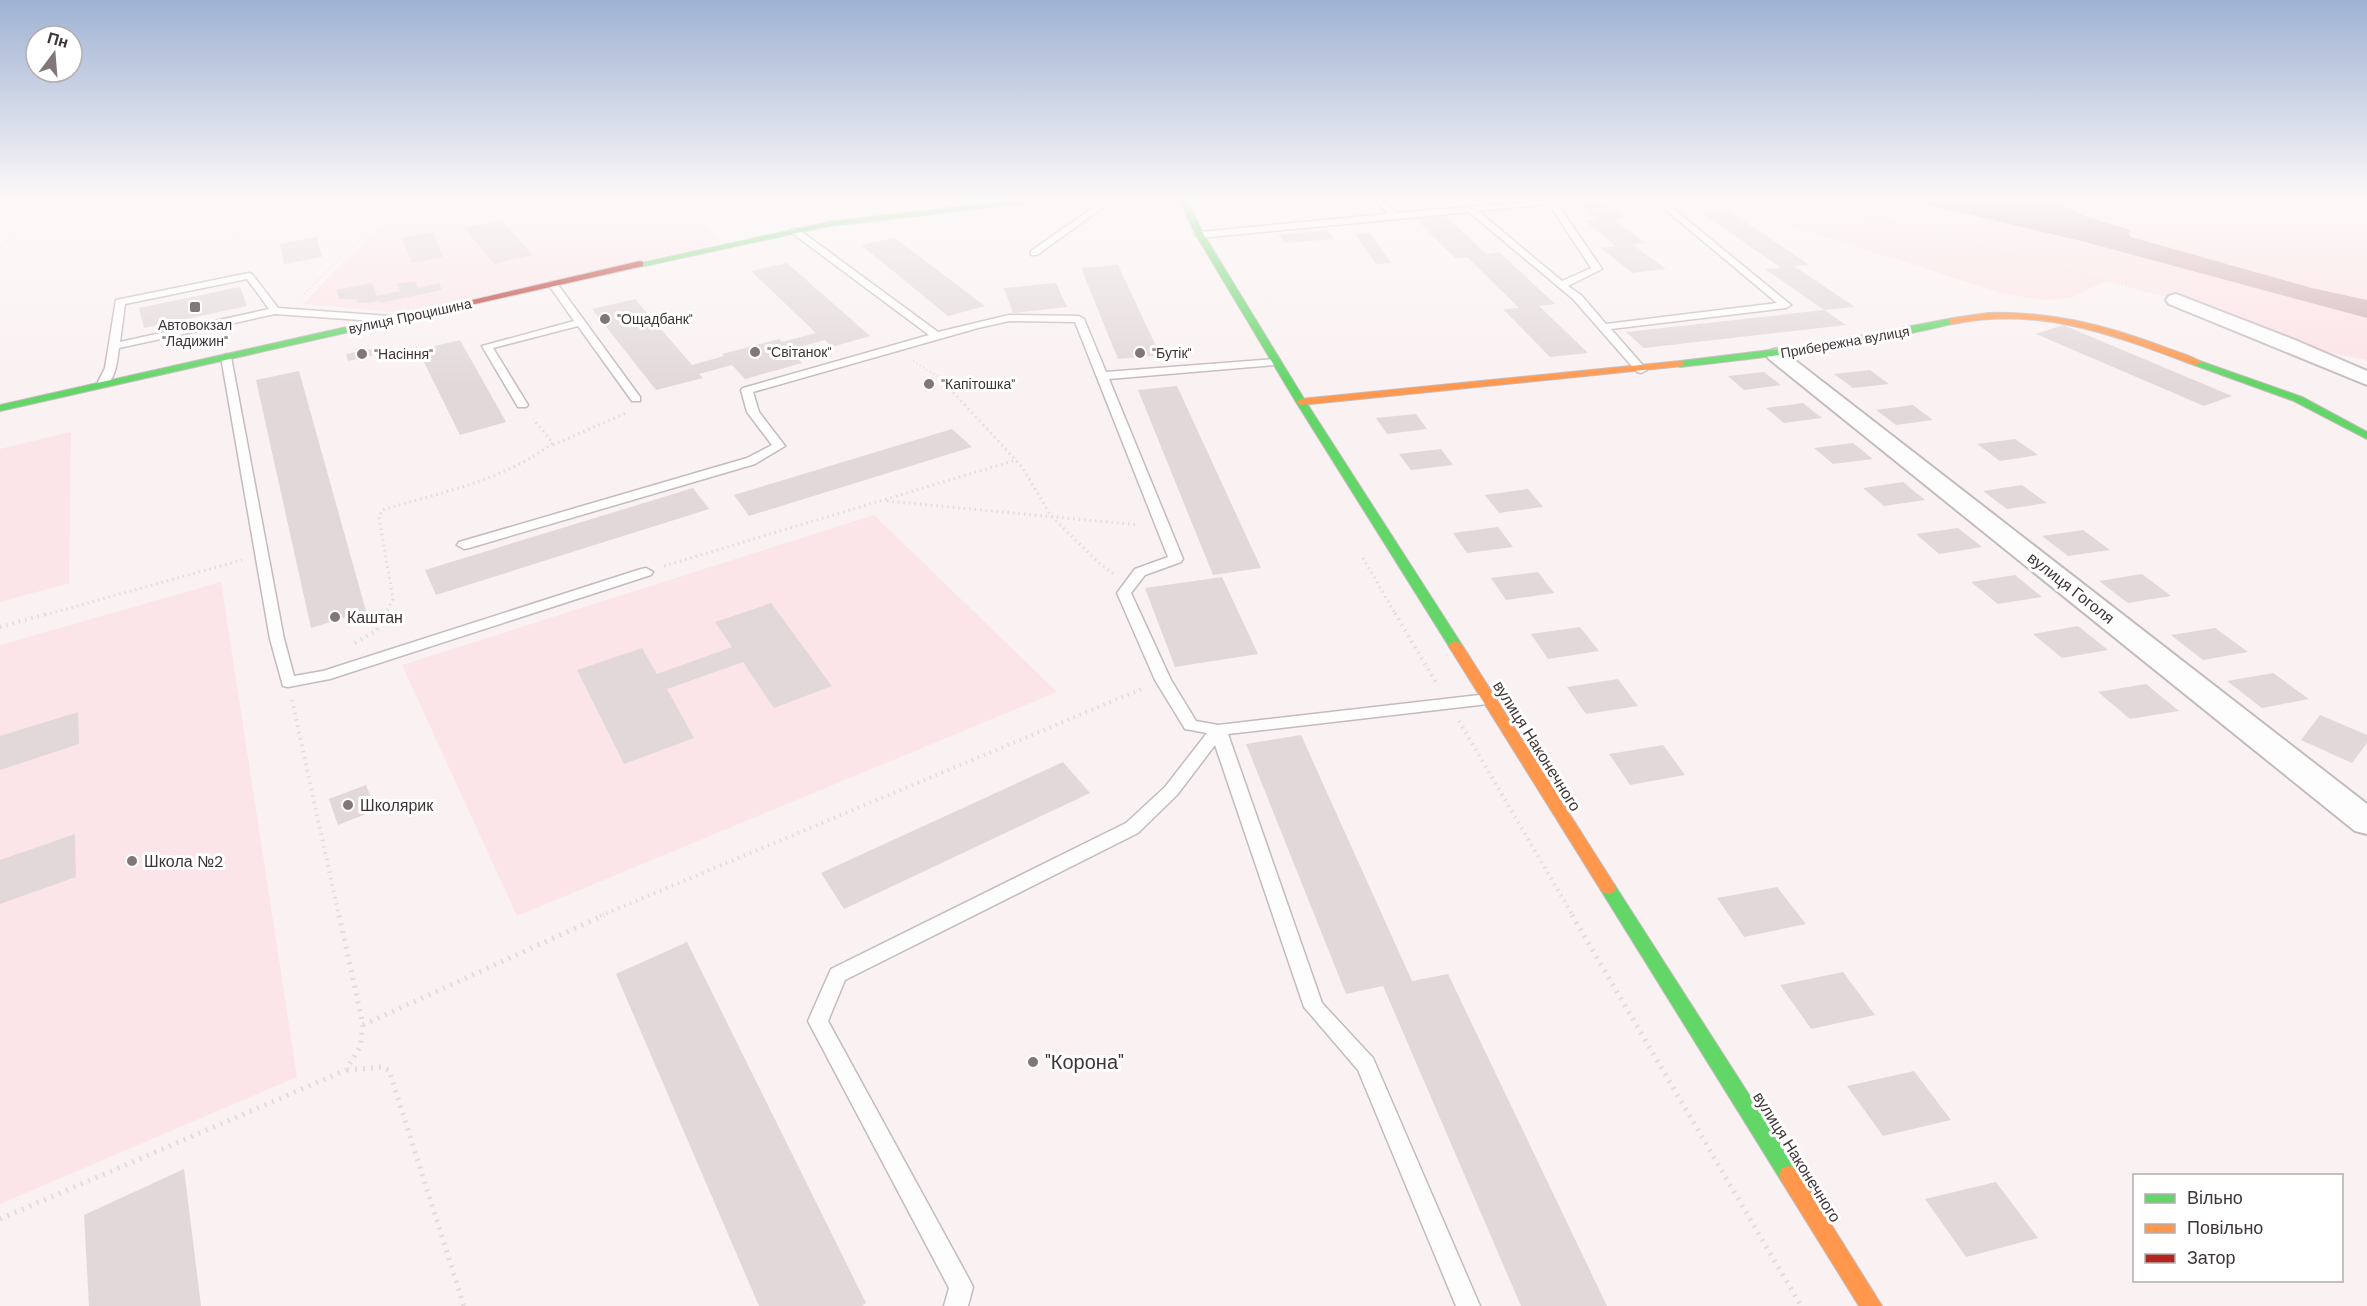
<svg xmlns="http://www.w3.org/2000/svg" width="2367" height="1306" font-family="'DM Sans',sans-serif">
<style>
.built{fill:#fbe5e8}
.green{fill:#fce2e4}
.water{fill:#d1b0b4}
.building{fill:#e2d8d9}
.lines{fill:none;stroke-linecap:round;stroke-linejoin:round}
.lane-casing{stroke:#c4bbbc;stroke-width:3}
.street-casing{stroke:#c4bbbc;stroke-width:4}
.fast-casing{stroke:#c4bbbc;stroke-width:2}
.slow-casing{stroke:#c4bbbc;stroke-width:2}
.jam-casing{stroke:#c4bbbc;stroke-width:2}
.path-far3{stroke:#e0dddd;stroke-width:2;stroke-dasharray:1 3;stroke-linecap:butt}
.path-far2{stroke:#e0dddd;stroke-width:3;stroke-dasharray:1.5 4;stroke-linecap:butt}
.path-far1{stroke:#e0dddd;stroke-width:4;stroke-dasharray:1.5 5;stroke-linecap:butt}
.path{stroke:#e0dddd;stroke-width:5;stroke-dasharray:2 6;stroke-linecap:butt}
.lane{fill:#fefdfd;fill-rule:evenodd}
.street{fill:#fefdfd;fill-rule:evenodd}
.fast{fill:#63d668;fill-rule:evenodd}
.slow{fill:#ff974d;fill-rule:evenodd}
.jam{fill:#b3261e;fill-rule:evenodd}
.poi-dot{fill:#817778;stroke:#fff;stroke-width:2}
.labels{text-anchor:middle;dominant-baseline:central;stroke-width:6;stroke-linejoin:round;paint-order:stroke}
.far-street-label{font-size:14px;fill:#403536;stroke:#fff}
.far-poi-label{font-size:14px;fill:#403536;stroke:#fff;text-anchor:start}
.street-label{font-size:16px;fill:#403536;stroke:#fff}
.poi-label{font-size:16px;fill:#403536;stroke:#fff;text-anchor:start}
.near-poi-label{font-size:20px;fill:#403536;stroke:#fff;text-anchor:start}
</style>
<rect width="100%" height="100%" fill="#faf1f2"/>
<path class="built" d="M406 200H702L699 218 723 243 405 313 303 304Z
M71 432 69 583 0 602V449Z
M874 515 1057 692 517 916 402 665Z
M221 582 297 1077 0 1204V645Z"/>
<path class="green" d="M1677 200H1908L2085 242 2367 318V360L2288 344 2176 300 2109 280 2069 298 2043 300 2002 293 1737 209Z
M2049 200H2367V300L2312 288 2131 237 2128 233 2130 229 2087 217Z"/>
<path class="water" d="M1908 200H2049L2087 217 2131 230 2128 233 2131 237 2312 288 2367 300V318L2085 242Z"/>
<path class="building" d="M1571 200H1601L1626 218 1614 220 1645 243 1632 244 1666 269 1632 273 1601 248 1616 246 1584 221 1598 220Z
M1729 211 1810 265 1794 266 1855 307 1824 310 1846 325 1644 348 1626 332 1824 310 1765 269 1781 268 1702 213Z
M1443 213 1486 254 1499 252 1555 304 1539 306 1588 353 1550 357 1503 309 1519 308 1467 257 1455 258 1412 215Z
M501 220 533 255 494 264 464 228Z
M1327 230 1334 239 1285 243 1279 235Z
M433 232 443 257 412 263 402 238Z
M1370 233 1391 263 1376 264 1355 234Z
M317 237 322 257 284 264 280 244Z
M895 238 985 306 948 316 861 245Z
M787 263 870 336 832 347 825 340 789 350 802 363 745 379 732 365 699 374 703 378 656 390 592 309 635 299 692 365 724 356 722 354 779 339 782 342 816 333 751 271Z
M1118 265 1160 355 1118 359 1081 268Z
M415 281 418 288 439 283 442 290 380 303 379 301 368 303 357 302 356 299H340L336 290 372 283 377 296 400 291 397 284Z
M1056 283 1067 307 1013 313 1004 288Z
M240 287 247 306 144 328 139 308Z
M2063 325 2232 396 2204 406 2036 334Z
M460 340 506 422 460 435 418 350Z
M376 348 379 354 348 361 346 354Z
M1870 370 1889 384 1853 388 1834 374Z
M299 371 366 611 311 628 256 380Z
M1764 372 1781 385 1744 390 1728 376Z
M1177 386 1261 568 1213 575 1138 390Z
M1803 403 1822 418 1784 423 1766 408Z
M1913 405 1933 420 1896 425 1876 410Z
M1416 414 1427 429 1387 434 1376 418Z
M952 429 972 447 749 516 734 495Z
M2015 439 2038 455 2000 461 1977 444Z
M1853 443 1873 459 1833 464 1814 448Z
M1441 449 1453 465 1411 470 1399 454Z
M1903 482 1925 500 1884 506 1863 488Z
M2022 485 2047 503 2007 509 1983 491Z
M693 488 709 509 436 595 425 570Z
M1528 489 1543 507 1499 513 1485 495Z
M1498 527 1513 547 1467 553 1453 533Z
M1958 528 1982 547 1939 554 1916 534Z
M2083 530 2110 550 2068 556 2042 536Z
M1538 572 1554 593 1506 600 1491 578Z
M2142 574 2171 596 2128 603 2099 581Z
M2015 575 2042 597 1998 604 1971 582Z
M1222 577 1258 654 1175 667 1145 588Z
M771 603 832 686 774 708 743 662 667 689 694 738 624 764 577 670 642 648 657 674 732 647 715 622Z
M2078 626 2108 650 2062 658 2033 634Z
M1580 627 1599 651 1548 659 1531 634Z
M2215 628 2248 652 2203 660 2171 635Z
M2273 673 2309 699 2262 708 2227 681Z
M1618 679 1638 706 1586 714 1567 687Z
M2146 684 2179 711 2130 719 2098 692Z
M78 712 79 744 0 770V736Z
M2320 715 2367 735V743L2352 763 2301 740Z
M1301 735 1412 981 1448 974 1607 1306H1521L1383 986 1346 994 1246 744Z
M1663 745 1685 775 1630 785 1609 754Z
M1063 762 1090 793 844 909 821 873Z
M366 785 376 810 338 825 329 799Z
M75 834 76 877 0 904V860Z
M1777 887 1806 924 1744 937 1717 898Z
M687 942 866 1303 862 1306H759L616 974Z
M1843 972 1875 1015 1811 1029 1780 985Z
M1914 1071 1951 1120 1883 1136 1847 1086Z
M184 1169 201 1306H89L84 1215Z
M1996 1182 2038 1238 1966 1257 1925 1199Z"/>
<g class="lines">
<g class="lane-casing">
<path id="lane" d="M1104 200H1113L1037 255H1031V251Z
M1376 200H1384L1396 213 1555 200 1602 269 1568 286 1581 295 1606 324 1777 303 1654 200H1663L1791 305 1786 308 1611 329 1647 370 1641 373 1637 372 1573 299 1469 212 1200 238 1195 235 1200 232 1387 214ZM1549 204 1591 268 1562 281 1478 211Z
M792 229H798L938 332 1009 315 1079 316 1084 319 1106 372 1276 359 1281 362 1276 365 1109 379 1183 559 1181 562 1145 575 1131 593 1171 680 1196 721 1218 725 1488 694 1496 699 1488 704 1228 734 1322 1003 1373 1058 1480 1306H1456L1358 1070 1304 1007 1215 745 1177 795 1138 833 845 980 828 1021 969 1279 973 1287 968 1306H944L949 1288 808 1021 831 969 1126 823 1165 787 1207 733 1185 729 1155 680 1117 593 1135 569 1168 557 1075 322 1009 321 978 328 753 392 759 412 785 446 755 464 469 548 464 549 457 545 459 542 747 458 772 445 747 412 741 390 743 388 929 335 792 233Z
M249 273 252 274 278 308 389 316 394 319 389 322 275 314 119 348C117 361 116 381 103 387L99 386 97 384 105 368 116 300ZM247 279 269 309 120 342 125 304Z
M550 282H556L640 397V401H632L578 326 493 348 528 405 526 407H518L482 346 574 321 548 284Z
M226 354 231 357 284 639 294 676 323 671 641 569 646 568 653 572 651 575 330 679 288 687 283 686 270 639 221 357Z"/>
</g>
<g class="street-casing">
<path id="street" d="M2176 294 2295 340 2367 371V385L2169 304 2166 300 2169 296Z
M1776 349 1783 351 2367 804V834L2355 831 1769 359 1766 355 1769 351Z"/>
</g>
<g class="fast-casing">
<path id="fast" d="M1016 200H1039L1035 202 829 226 640 267 636 264 829 222Z
M1179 200H1187L1204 235 1306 402 1462 645 1460 648H1450L1296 402 1196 235Z
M426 309 429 310V314L0 411V405Z
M1953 318 1956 319V323C1866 345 1773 357 1680 367L1675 364 1680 361 1818 344Z
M2197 360 2302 397 2367 432V439L2294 401 2194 365V361Z
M1608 882 1614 884 1796 1168 1799 1175 1796 1182 1789 1184 1782 1182 1602 892 1600 888 1602 884Z"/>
</g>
<g class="slow-casing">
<path id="slow" d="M1988 313C2050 311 2106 325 2164 347 2176 352 2192 355 2202 363L2194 365C2113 335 2041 306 1953 324L1948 321 1953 318Z
M1680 361 1683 362V366L1301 405 1296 402 1301 399Z
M1455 641 1462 645 1614 884 1616 888 1614 892 1608 894 1602 892 1448 645Z
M1789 1166 1796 1168 1882 1306H1859L1782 1182 1779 1175 1782 1168Z"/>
</g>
<g class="jam-casing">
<path id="jam" d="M640 261 643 262V266L426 315 421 312Z"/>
</g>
<path class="path-far3" d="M1809 200 2155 294
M1124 206 1157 203 1159 206
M0 246 71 200
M223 249 281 200
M304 294 400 200
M913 361 945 381"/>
<path class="path-far2" d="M942 380 1022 467 1051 516 1100 564 1114 574
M553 445 626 413
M887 501 1139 525
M1363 558 1396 615
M664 566 1016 460
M45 615 242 560
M385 615 393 599 379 517 382 510C439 493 505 480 553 443L533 419"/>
<path class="path-far1" d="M1395 613 1438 686
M0 627 50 613
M355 643 376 631 386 613
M292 700 339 916
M1459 721 1573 916
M600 916 1144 688"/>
<path class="path" d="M1572 915 1801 1306
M363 1025 604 915
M347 1070 382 1067 389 1070 464 1306
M0 1219 346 1070 360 1047 363 1025 339 915"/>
<use href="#lane" class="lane"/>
<use href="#street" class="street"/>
<use href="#fast" class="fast"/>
<use href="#slow" class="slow"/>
<use href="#jam" class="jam"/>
</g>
<linearGradient id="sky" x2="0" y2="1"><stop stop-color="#9fb2d3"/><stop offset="0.52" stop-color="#fdf9f9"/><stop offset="1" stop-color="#fdf9f9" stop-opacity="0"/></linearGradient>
<rect width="2367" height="383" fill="url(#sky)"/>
<g class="poi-dot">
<rect x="189" y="301" width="12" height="12" rx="3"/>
<circle cx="605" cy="319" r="6"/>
<circle cx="755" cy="352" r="6"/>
<circle cx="1140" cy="353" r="6"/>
<circle cx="362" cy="354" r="6"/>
<circle cx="929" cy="384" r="6"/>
<circle cx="335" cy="617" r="6"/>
<circle cx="348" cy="805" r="6"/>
<circle cx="132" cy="861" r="6"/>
<circle cx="1033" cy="1062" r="6"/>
</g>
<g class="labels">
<g class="far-street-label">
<text transform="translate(410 316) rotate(-12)">вулиця Процишина</text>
<text transform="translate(1845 342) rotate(-10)">Прибережна вулиця</text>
</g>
<g class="far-poi-label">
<text x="617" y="319">"Ощадбанк"</text>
<text x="195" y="325" text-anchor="middle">Автовокзал<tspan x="195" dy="16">"Ладижин"</tspan></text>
<text x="767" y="352">"Світанок"</text>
<text x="1152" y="353">"Бутік"</text>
<text x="374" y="354">"Насіння"</text>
<text x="941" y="384">"Капітошка"</text>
</g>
<g class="street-label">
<text transform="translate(2071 588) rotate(38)">вулиця Гоголя</text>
<text transform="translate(1537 746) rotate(58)">вулиця Наконечного</text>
<text transform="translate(1797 1157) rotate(58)">вулиця Наконечного</text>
</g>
<g class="poi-label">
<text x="347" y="617">Каштан</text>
<text x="360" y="805">Школярик</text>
<text x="144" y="861">Школа №2</text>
</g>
<g class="near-poi-label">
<text x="1045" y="1062">"Корона"</text>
</g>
</g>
<rect x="2133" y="1174" width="210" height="108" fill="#ffffff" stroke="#b3aeaf" stroke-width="1.5"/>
<rect x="2145" y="1194" width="30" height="9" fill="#63d668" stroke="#b3aeaf" stroke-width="1.5"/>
<text x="2187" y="1204" font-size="18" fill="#403536">Вільно</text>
<rect x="2145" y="1224" width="30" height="9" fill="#ff974d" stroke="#b3aeaf" stroke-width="1.5"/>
<text x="2187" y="1234" font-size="18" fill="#403536">Повільно</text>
<rect x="2145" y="1254" width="30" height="9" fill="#b3261e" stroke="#b3aeaf" stroke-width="1.5"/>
<text x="2187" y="1264" font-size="18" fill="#403536">Затор</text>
<g transform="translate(54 54) rotate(16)"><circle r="28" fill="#ffffff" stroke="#b3aeaf" stroke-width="1.5"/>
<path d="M0-4.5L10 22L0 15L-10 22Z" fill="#817778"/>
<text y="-9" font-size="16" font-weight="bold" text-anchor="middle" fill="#403536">Пн</text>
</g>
</svg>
